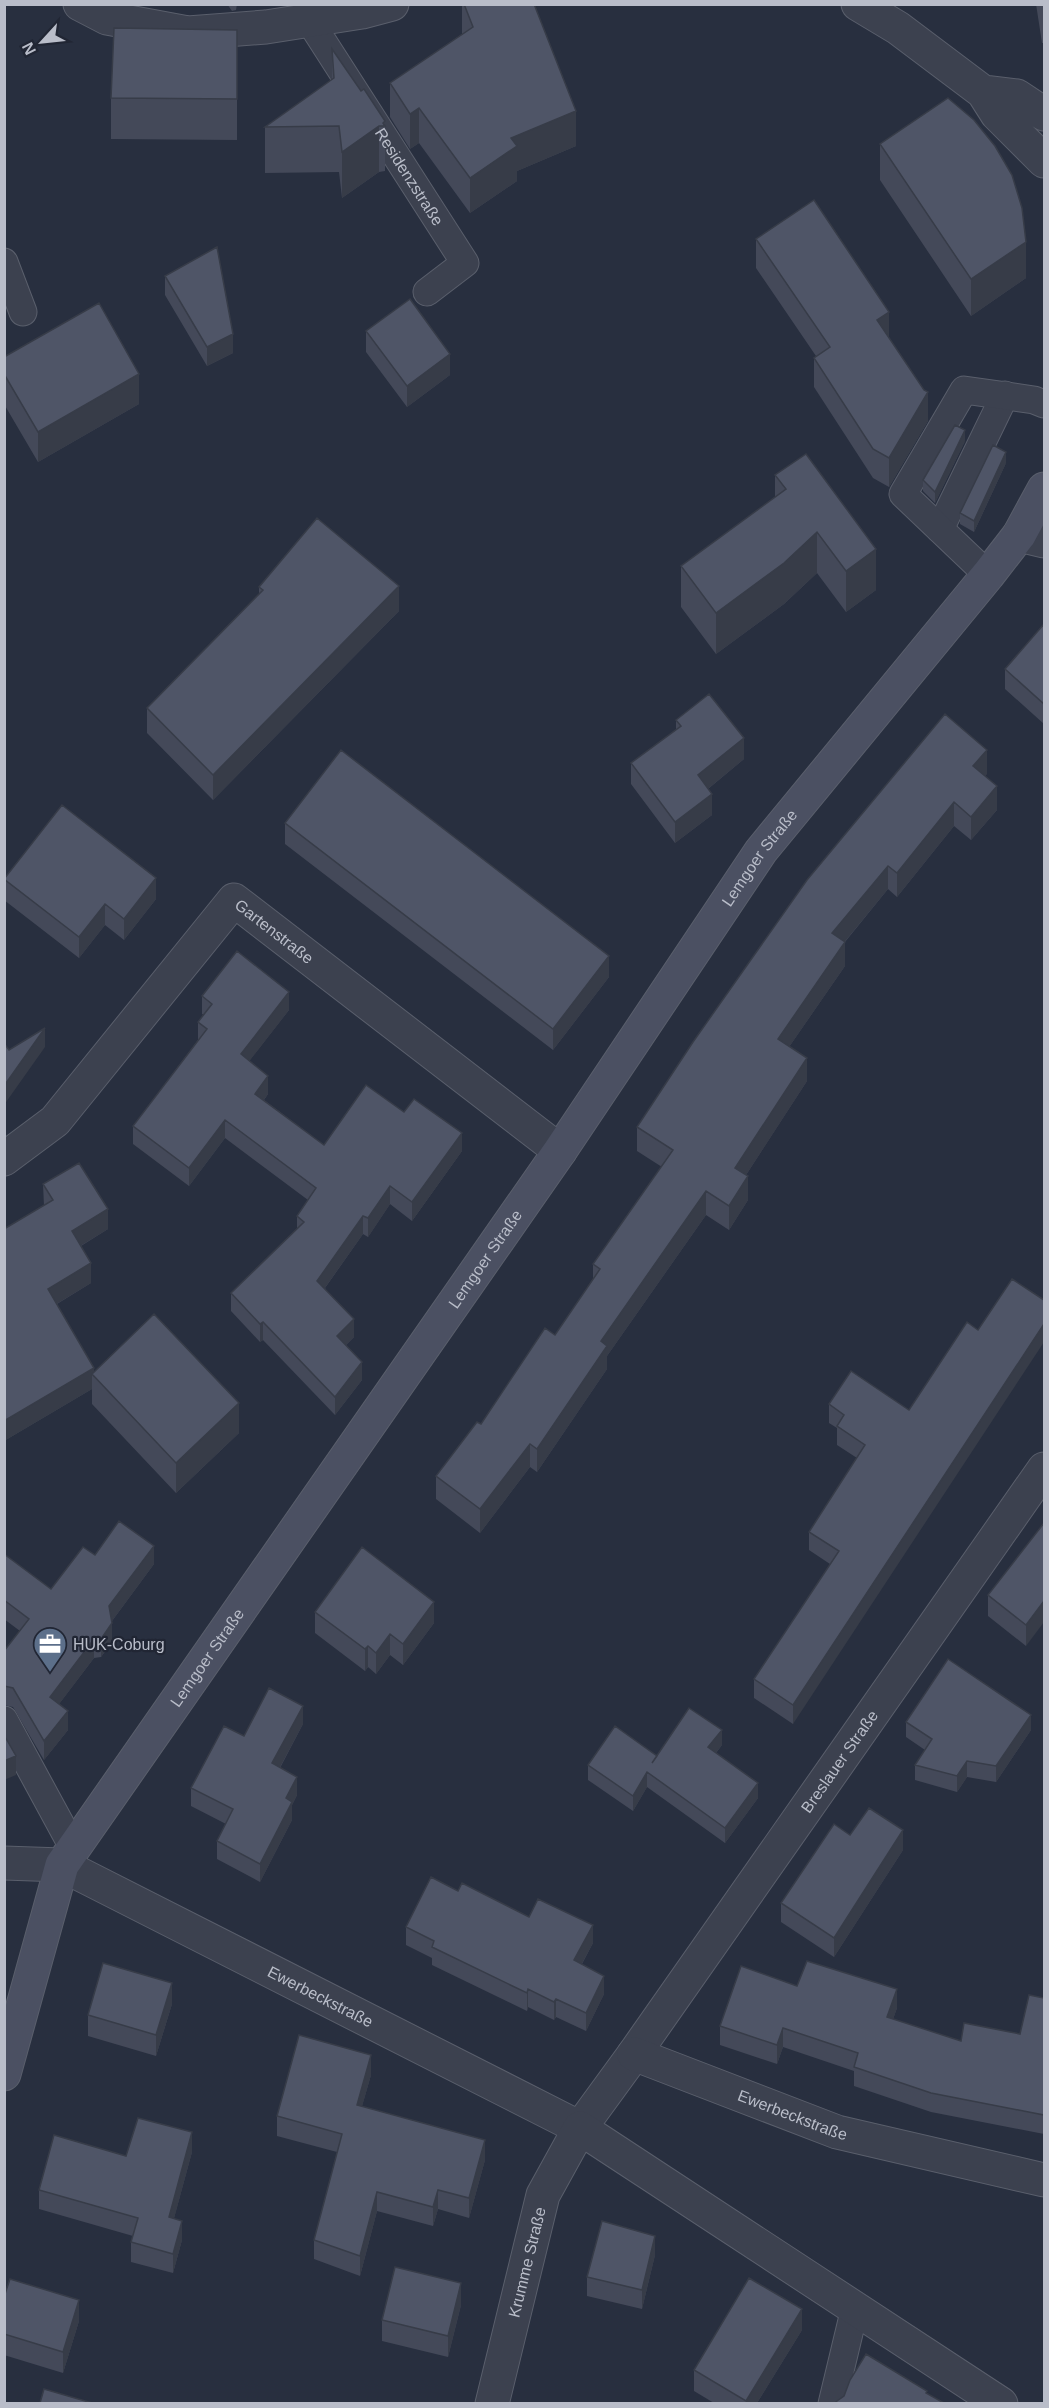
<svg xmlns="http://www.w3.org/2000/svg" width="1049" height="2408" viewBox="0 0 1049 2408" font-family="Helvetica,sans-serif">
<rect width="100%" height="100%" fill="#282f3f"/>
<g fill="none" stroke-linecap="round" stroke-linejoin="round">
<g stroke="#5a5f6c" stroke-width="29">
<g id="service">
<path id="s1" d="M309,20L465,263L427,292"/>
<path d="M4,262L23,312"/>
<path d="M940,529L1005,395"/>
<path d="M988,575L903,494L964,390L1034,400L1044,404"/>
<path d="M4,1720L74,1849"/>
<path d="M832,2404L855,2308"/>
</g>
</g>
<g stroke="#5a5f6c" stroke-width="35">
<g id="minor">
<path d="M1019,535L1044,541"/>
<path id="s2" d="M4,1159L55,1121L234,900L560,1151"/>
<path id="s3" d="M4,1863L62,1865L580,2128L634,2054L1044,1469"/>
<path id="s4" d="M634,2054L837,2132L1044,2180"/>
<path id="s5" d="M492,2404L543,2195L580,2128L1001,2404"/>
</g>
</g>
<g stroke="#5a5f6c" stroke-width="35">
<path id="tertiary" d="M80,4L107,18L188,33L266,27L362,12L392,4
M858,4L898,28L983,92L997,114L1044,161
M983,92L1017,96L1044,114"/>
</g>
<g stroke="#5a5f6c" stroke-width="35">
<g id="secondary">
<path id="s6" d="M4,2074L62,1865L560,1151L761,851L988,575L1019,535L1044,489"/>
</g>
</g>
<use href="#service" stroke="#3c414f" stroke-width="27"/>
<use href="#minor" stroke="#3c414f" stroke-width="33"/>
<use href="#tertiary" stroke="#3c414f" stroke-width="33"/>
<use href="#secondary" stroke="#4b5062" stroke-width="33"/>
</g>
<path fill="#444959" d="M227,4H237L236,10L232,11Z
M462,4H534L576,146L517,171V181L470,213L419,143L410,149L390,117V83L462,34Z
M1036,4H1044V43H1042Z
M237,30V140L111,139V98Z
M332,49L385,126V171L379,172L342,198L339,172L265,173V127L332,80Z
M880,144L1026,278L971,316L880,180Z
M756,239L889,338L928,421L889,487L873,478L814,387V358L816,356L756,268Z
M165,276L233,353L207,366L165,295Z
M366,331L450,375L407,407L366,352Z
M4,357L139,404L38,462L4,404Z
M965,441L935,503L923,491V480Z
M1006,463L974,532L960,524V513Z
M775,475L876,590L846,612L817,573L784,604L716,654L681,607V566L775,497Z
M259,587L399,611L213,800L147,733V708L259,594Z
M1044,624V724L1005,689V669Z
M676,720L744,759L708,789L712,815L675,843L631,784V763L676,730Z
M987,774L985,776L997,810L971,840L954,826L897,897L888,889L845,942V966L789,1047L807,1081L746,1175L748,1200L729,1230L706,1215L607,1356V1369L537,1472L530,1467L480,1533L436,1499V1476L481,1424L555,1335L593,1279V1264L662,1167L637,1151V1127L807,880Z
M285,823L609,977L553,1050L285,844Z
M4,878L156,899L124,940L105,925L79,958L4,900Z
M202,996L289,1010L249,1061L268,1094L264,1100L324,1145L404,1112L462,1151L412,1221L390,1204L368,1237L363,1234L325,1288L354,1337L346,1345L362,1380L335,1415L263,1340L260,1342L231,1311V1293L297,1229V1216L308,1200L225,1138L189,1186L133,1144V1126L198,1040V1022L204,1015L202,1014Z
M43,1184L108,1229L81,1246L91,1283L57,1304L94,1372L239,1433L176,1493L92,1404V1389L4,1441V1229L44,1206Z
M829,1404L909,1410L793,1724L754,1698V1679L830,1564L809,1550V1532L857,1458L837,1445V1428L829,1423Z
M1044,1523L1026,1646L988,1616V1595Z
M4,1554L51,1589L95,1555L154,1564L112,1621V1642L101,1657L94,1658L59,1704L68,1730L44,1760L13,1707L4,1705V1651L20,1631L4,1619Z
M315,1612L434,1623L403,1665L390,1655L376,1674L368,1667L365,1671L315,1633Z
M906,1722L1031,1730L996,1782L967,1777L957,1792L915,1780V1765L925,1750L906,1737Z
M303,1724L280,1768L297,1795L292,1805V1820L260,1882L217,1859V1841L226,1824L191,1806V1788L244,1736Z
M722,1745L716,1753L758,1798L725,1843L647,1787L633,1811L588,1780V1765L657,1756Z
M850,1835L903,1850L834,1957L781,1922V1903Z
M458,1891L529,1917L593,1943L582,1964L604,1994L586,2031L556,2017L554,2020L528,2007L527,2011L432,1965V1958L406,1945V1927Z
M797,1986L897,2008L893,2019L961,2041L1020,2034L1044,1998V2134L931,2112L854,2086V2071L783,2047L777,2064L720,2045V2026Z
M172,2004L156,2056L88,2036V2015Z
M371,2075L362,2106L485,2160L469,2218L438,2209L433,2226L377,2211L360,2276L314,2259V2240L337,2152L277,2136V2116Z
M192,2152L174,2218L182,2240L173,2273L131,2262V2242L133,2236L39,2209V2190L126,2156Z
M655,2255L642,2309L587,2296V2277Z
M4,2297L79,2321L63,2373L4,2355Z
M461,2305L448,2357L382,2341V2320Z
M802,2330L757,2403H714L694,2391V2370Z"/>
<path fill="#373c48" d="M419,108V143L410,149V114Z
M576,111V146L517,171V181L470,213V178L511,138Z
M379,126V172L342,198V152Z
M1026,242V278L971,316V279Z
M889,312V341L877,320Z
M233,334V353L207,366V347Z
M450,354V375L407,407V386Z
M139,374V404L38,462V432Z
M928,392V421L889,487V458Z
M965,430V441L935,503V492Z
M1006,452V463L974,532V521Z
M817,532V573L784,604L716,654V613Z
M876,549V590L846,612V571Z
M399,586V611L213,800V775Z
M744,738V759L698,797V775Z
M987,750V774L973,790V766Z
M997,786V810L971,840V817Z
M712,794V815L675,843V822Z
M954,802V826L897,897V873Z
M888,866V889L832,957V933Z
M156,878V899L124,940V919Z
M105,904V925L79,958V937Z
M845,942V966L778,1063V1039Z
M609,956V977L553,1050V1029Z
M289,992V1010L241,1072V1054Z
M45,1028V1047L4,1105V1086Z
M807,1058V1081L735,1192V1168Z
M268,1076V1094L255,1112V1094Z
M225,1120V1138L189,1186V1168Z
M462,1133V1151L412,1221V1202Z
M748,1176V1200L729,1230V1206Z
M390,1186V1204L368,1237V1218Z
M706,1191V1215L607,1356V1369L537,1472V1449L601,1341Z
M108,1209V1229L72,1251V1231Z
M363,1216V1234L317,1299V1281Z
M91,1263V1283L48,1309V1289Z
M354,1319V1337L337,1354V1336Z
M263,1322V1340L260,1342V1324Z
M1044,1324V1342L793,1724V1705Z
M362,1362V1380L335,1415V1397Z
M94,1368V1377L92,1374V1389L4,1441V1421Z
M239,1403V1433L176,1493V1463Z
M530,1444V1467L480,1533V1509Z
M154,1546V1564L109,1625V1606Z
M1044,1601V1622L1026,1646V1625Z
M434,1602V1623L403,1665V1644Z
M112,1623V1642L101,1657V1639Z
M390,1634V1655L376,1674V1653Z
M94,1639V1658L50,1716V1697Z
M368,1646V1667L365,1671V1649Z
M303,1706V1724L272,1782V1763Z
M68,1711V1730L44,1760V1741Z
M1031,1715V1730L996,1782V1766Z
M722,1730V1745L708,1763V1747Z
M16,1756V1775L4,1780V1761Z
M967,1761V1777L957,1792V1776Z
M647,1772V1787L633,1811V1796Z
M297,1777V1795L292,1805V1820L260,1882V1864L286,1798Z
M758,1783V1798L725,1843V1828Z
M903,1830V1850L834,1957V1938Z
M593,1925V1943L574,1978V1960Z
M604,1976V1994L586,2031V2013Z
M172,1983V2004L156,2056V2035Z
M528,1989V2007L527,2011V1993Z
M897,1989V2008L887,2036V2017Z
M556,1999V2017L554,2020V2002Z
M783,2028V2047L777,2064V2045Z
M371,2055V2075L357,2124V2105Z
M192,2132V2152L169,2237V2217Z
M485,2140V2160L469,2218V2198Z
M438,2190V2209L433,2226V2207Z
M377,2192V2211L360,2276V2256Z
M182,2221V2240L173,2273V2254Z
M655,2236V2255L642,2309V2290Z
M461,2283V2305L448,2357V2336Z
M79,2300V2321L63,2373V2352Z
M802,2309V2330L757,2403H746V2401Z"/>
<path fill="#4f5567" stroke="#373c48" stroke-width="1.5" d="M464,4H534L576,111L511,138L517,146L470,178L419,108L410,114L390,83L473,27Z
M114,28L237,30V99L111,98Z
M332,49L361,91L364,89L385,121L383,123L385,126H379L342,152L339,126L265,127L334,78Z
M948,98L974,120L995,146L1012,175L1022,208L1026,242L971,279L880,144Z
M814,200L889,312L877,320L924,390L928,392L889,458L873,449L814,358L830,347L756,239Z
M217,247L233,334L207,347L165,276Z
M410,299L450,354L407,386L366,331Z
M99,303L139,374L38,432L4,374V357Z
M955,425L965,430L935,492L923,480Z
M993,445L1006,452L974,521L960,513Z
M806,454L876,549L846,571L817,532L784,563L716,613L681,566L786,489L775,475Z
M317,518L399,586L213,775L147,708L263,590L259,587Z
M1044,624V704L1005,669Z
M709,694L744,738L698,775L712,794L675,822L631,763L681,726L676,720Z
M945,714L987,750L973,766L997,786L971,817L954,802L897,873L888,866L832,933L845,942L778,1039L807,1058L735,1168L748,1176L729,1206L706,1191L601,1341L607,1346L537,1449L530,1444L480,1509L436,1476L477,1422L481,1424L545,1328L555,1335L600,1269L593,1264L673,1150L637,1127L693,1042L807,880Z
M341,750L609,956L553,1029L285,823Z
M62,805L156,878L124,919L105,904L79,937L4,879Z
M237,951L289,992L241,1054L268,1076L255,1094L324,1145L366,1085L404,1112L414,1099L462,1133L412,1202L390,1186L368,1218L363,1216L317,1281L354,1319L337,1336L362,1362L335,1397L263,1322L260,1324L231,1293L304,1222L297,1216L316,1188L225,1120L189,1168L133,1126L207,1029L198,1022L212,1004L202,996Z
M45,1028L4,1086V1043L9,1050Z
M79,1163L108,1209L72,1231L91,1263L48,1289L94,1368L4,1421V1229L53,1200L43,1184Z
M1012,1279L1044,1300V1324L793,1705L754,1679L839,1551L809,1532L865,1445L837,1426L844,1415L829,1404L851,1371L909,1410L967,1322L978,1330Z
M154,1314L239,1403L176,1463L92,1374Z
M119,1521L154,1546L109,1606L112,1623L101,1639H94L50,1697L68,1711L44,1741L13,1688L4,1686V1651L29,1619L4,1600V1554L51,1589L83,1547L95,1555Z
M1044,1523V1601L1026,1625L988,1595Z
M362,1547L434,1602L403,1644L390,1634L376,1653L368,1646L365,1649L315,1612Z
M948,1659L1031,1715L996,1766L967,1761L957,1776L915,1765L932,1739L906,1722Z
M269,1688L303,1706L272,1763L297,1777L286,1798L292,1802L260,1864L217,1841L233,1809L191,1788L224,1726L244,1736Z
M689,1708L722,1730L708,1747L758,1783L725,1828L647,1772L633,1796L588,1765L615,1726L657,1756L652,1763Z
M4,1735L16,1756L4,1761Z
M869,1808L903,1830L834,1938L781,1903L834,1824L850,1835Z
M431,1877L458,1891L462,1883L529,1917L538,1899L593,1925L574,1960L604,1976L586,2013L556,1999L554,2002L528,1989L527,1993L432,1947L434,1941L406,1927Z
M807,1961L897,1989L887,2017L961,2041L964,2023L1020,2034L1029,1995L1044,1998V2115L931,2093L854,2067L858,2053L783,2028L777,2045L720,2026L741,1966L797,1986Z
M103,1963L172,1983L156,2035L88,2015Z
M299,2035L371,2055L357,2105L485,2140L469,2198L438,2190L433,2207L377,2192L360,2256L314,2240L342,2134L277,2116Z
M138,2118L192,2132L169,2217L182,2221L173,2254L131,2242L138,2218L39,2190L54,2135L126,2156Z
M602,2221L655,2236L642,2290L587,2277Z
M395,2267L461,2283L448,2336L382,2320Z
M749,2278L802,2309L746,2401L694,2370Z
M10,2279L79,2300L63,2352L4,2334V2297Z
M866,2354L927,2391L926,2393L944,2403H835L837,2401L844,2396L850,2380Z
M44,2389L92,2403H40Z"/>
<defs>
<g id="office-pin" transform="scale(1.725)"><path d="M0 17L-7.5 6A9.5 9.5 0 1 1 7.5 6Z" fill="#5c6f8a" stroke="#212634"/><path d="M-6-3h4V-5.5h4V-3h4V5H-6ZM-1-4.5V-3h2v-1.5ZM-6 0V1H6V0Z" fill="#fff"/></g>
</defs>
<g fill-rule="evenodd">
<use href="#office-pin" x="50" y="1644"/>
</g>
<g text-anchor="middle" stroke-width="4.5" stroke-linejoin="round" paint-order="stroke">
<g font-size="16" fill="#b9bdc9" stroke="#212634">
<text dy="6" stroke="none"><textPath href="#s1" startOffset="186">Residenzstraße</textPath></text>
<text dy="6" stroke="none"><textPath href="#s6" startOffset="1442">Lemgoer Straße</textPath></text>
<text dy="6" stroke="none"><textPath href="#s2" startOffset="399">Gartenstraße</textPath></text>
<text dy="6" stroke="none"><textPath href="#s6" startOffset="956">Lemgoer Straße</textPath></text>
<text dy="6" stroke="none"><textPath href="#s6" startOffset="470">Lemgoer Straße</textPath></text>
<text dy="6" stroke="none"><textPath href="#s3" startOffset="1088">Breslauer Straße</textPath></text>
<text dy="6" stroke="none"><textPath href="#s3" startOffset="348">Ewerbeckstraße</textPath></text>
<text dy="6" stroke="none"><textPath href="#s4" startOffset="170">Ewerbeckstraße</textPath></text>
<text dy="6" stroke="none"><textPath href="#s5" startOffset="146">Krumme Straße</textPath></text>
</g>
<g font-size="16" fill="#b9bdc9" stroke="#212634" text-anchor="start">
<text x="73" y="1650">HUK-Coburg</text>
</g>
</g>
<rect width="1049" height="2408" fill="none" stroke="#b9bdc9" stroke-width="12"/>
<g transform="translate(42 42) rotate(243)" stroke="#212634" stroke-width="4.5" paint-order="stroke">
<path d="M0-4.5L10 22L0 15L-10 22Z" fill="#b9bdc9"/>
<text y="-9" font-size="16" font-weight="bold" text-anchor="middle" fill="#b9bdc9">N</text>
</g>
</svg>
